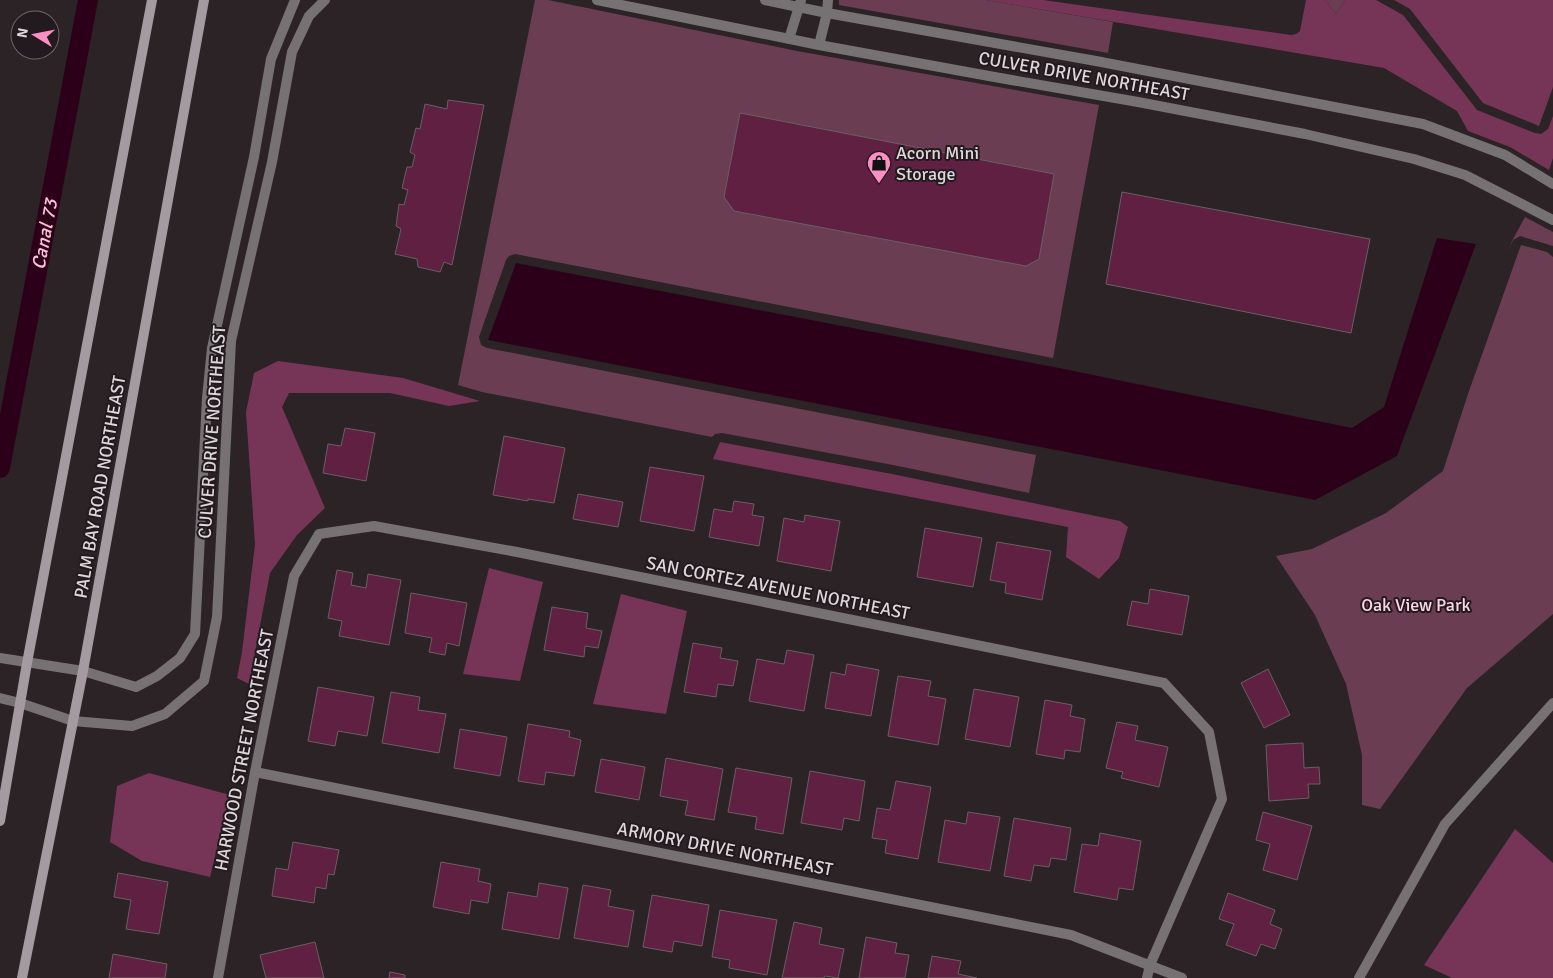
<svg xmlns="http://www.w3.org/2000/svg" width="1553" height="978" viewBox="0 0 1553 978" font-family="Signika,sans-serif">
<rect width="100%" height="100%" fill="#2c2327"/>
<path fill="#6b3d53" d="M535,0H548L797,51L1099,105L1053,358L515,254L509,256L506,260L479,337L481,345L487,348L1036,455L1029,493L893,465L722,433L715,434L712,437L482,392L458,385Z
M839,0H986L1113,22L1108,53L839,5Z
M1325,0H1345L1336,14Z
M1525,217L1553,232V246L1520,236L1513,240L1508,252L1512,241Z
M1521,245L1547,252L1553,257V614L1467,688L1380,809L1362,805V755L1346,684L1315,615L1276,556L1312,549L1386,513L1443,471L1468,394Z"/>
<path fill="#763556" d="M986,0H1043L1291,35L1296,34L1300,31L1306,0H1325L1336,14L1345,0H1376L1403,15L1477,110L1535,133L1541,134L1548,129L1553,116V158L1549,170L1510,147L1468,131L1457,111L1384,68Z
M1394,0H1553V87L1539,126L1483,103L1410,9Z
M278,361L403,378L480,401L449,406L390,393H289L282,407L325,508L297,535L270,573L249,684L237,678L242,652L255,544L246,412L254,373Z
M720,442L892,474L1120,521L1128,527L1119,558L1099,579L1066,557L1068,527L713,459Z
M489,568L543,582L520,681L463,674Z
M621,594L687,611L666,714L593,704Z
M149,773L230,795L210,877L142,861L110,842L117,786Z
M1515,829L1553,863V978H1452L1424,965Z"/>
<path fill="#2d001a" d="M1437,238L1476,244L1397,456L1315,500L488,340L516,263L1059,368L1352,428L1384,407Z"/>
<g fill="none" stroke-linecap="round" stroke-linejoin="round">
<path stroke="#2d001a" stroke-width="20" id="s1" d="M0,468L88,0"/>
</g>
<path fill="#5f2041" stroke="#695f63" d="M448,100L484,105L452,265L444,262L440,272L418,267L417,259L395,254L401,229L396,226L399,204L404,205L408,190L402,188L407,167H412L415,155L410,152L416,128L420,129L425,104L447,109Z
M740,113L1054,174L1039,259L1026,266L734,211L724,197Z
M1122,192L1370,239L1351,333L1106,284Z
M345,428L375,433L366,481L323,473L328,444L341,446Z
M504,436L565,448L554,503L528,499V501L493,495Z
M650,467L704,476L694,531L640,521Z
M578,494L623,502L618,527L573,519Z
M734,501L754,504L752,515L764,517L759,546L709,537L714,509L732,512Z
M805,515L840,521L831,571L777,561L784,518L804,522Z
M925,528L982,538L973,587L917,577Z
M997,542L1051,551L1042,600L1005,593L1006,583L990,580Z
M337,570L353,573L351,585L366,588L368,574L401,580L389,645L339,636L342,621L328,618Z
M1150,589L1189,596L1182,635L1127,625L1132,601L1148,604Z
M411,593L467,603L459,646L447,643L445,655L429,652L432,638L405,633Z
M552,607L588,613L586,628L602,631L598,648L585,646L584,657L544,650Z
M693,643L722,648L720,658L738,661L733,686L718,684L716,697L684,692Z
M787,650L814,655L804,711L749,701L757,659L784,664Z
M847,664L879,670L871,716L825,708L831,672L845,675Z
M1268,669L1290,715L1264,728L1241,683Z
M898,676L931,681L928,696L946,699L938,745L888,736Z
M318,687L374,697L367,736L338,731L335,746L308,741Z
M974,689L1019,697L1010,747L965,739Z
M391,692L420,697L418,710L446,714L439,753L382,743Z
M1045,700L1072,705L1070,716L1085,719L1080,752L1065,750L1064,759L1036,754Z
M1117,722L1138,726L1135,740L1168,747L1159,787L1121,778L1123,772L1106,768Z
M528,724L570,731L569,737L581,740L574,776L546,772L544,785L518,781Z
M460,729L507,737L500,776L454,768Z
M1303,743L1304,768L1319,767L1320,784H1308L1309,798L1269,801L1266,745Z
M666,758L723,769L714,820L685,815L688,801L660,796Z
M601,759L645,767L639,800L595,792Z
M736,768L792,778L783,834L755,829L757,817L728,812Z
M810,771L865,781L859,821L844,818L842,830L801,823Z
M896,781L931,787L918,859L885,853L887,840L872,838L877,808L890,810Z
M968,812L1000,817L990,871L938,862L945,820L966,824Z
M1263,812L1312,826L1297,880L1263,870L1270,844L1256,840Z
M1014,818L1071,828L1066,860L1051,858L1049,867L1034,865L1031,881L1004,876Z
M1100,833L1141,841L1133,890L1119,888L1117,900L1074,892L1082,844L1098,846Z
M293,842L339,850L334,875L328,874L326,889L316,887L314,903L272,896L276,868L288,870Z
M441,862L480,869L478,881L491,884L488,903L471,900L469,914L433,907Z
M118,873L168,882L159,934L126,929L131,900L114,897Z
M539,883L568,888L559,939L502,929L508,892L537,897Z
M583,885L611,890L608,906L634,911L628,947L574,938Z
M1228,893L1275,910L1270,924L1282,929L1275,949L1261,944L1256,956L1226,945L1234,924L1219,919Z
M652,895L709,905L702,946L674,941L672,952L643,947Z
M720,910L777,920L767,975L729,968L730,960L712,957Z
M794,922L822,928L819,944L844,949L838,978L825,976L824,978H782Z
M866,937L897,943L895,953L909,955L905,978H859Z
M315,942L324,978H266L260,955Z
M113,954L167,964L165,978H109Z
M932,956L961,961L958,974L977,978H928Z
M390,972L405,975V978H389Z"/>
<g fill="none" stroke-linecap="round" stroke-linejoin="round">
<path stroke="#767173" stroke-width="10" d="M789,39L801,0
M819,45L827,13L828,0
M255,772L1071,935L1182,978
M218,978L255,772L294,576L319,534L374,526L517,552L1164,683L1209,732L1222,799L1150,965L1147,978"/>
<path stroke="#767173" stroke-width="10" d="M597,0L819,45L989,76L1138,102L1305,134L1414,159L1465,175L1553,220
M765,0L827,13L1096,61L1423,124L1505,155L1553,184
M0,658L83,671L136,687L157,676L180,658L195,634L207,398L212,348L254,157L271,59L295,0
M0,698L20,703L73,721L132,726L165,714L204,681L217,617L231,341L272,162L292,52L309,16L325,0
M1359,978L1445,824L1553,703"/>
<path stroke="#a39b9f" stroke-width="10" d="M0,821L27,663L152,0
M22,978L83,671L204,0"/>
</g>
<defs>
<g id="shop-pin" transform="scale(1.25)"><path d="M0 17L-7.5 6A9.5 9.5 0 1 1 7.5 6Z" fill="#fb8fc3" stroke="#221a1e"/><path d="M-5-2.5h2.3a2.7 3.5 0 0 1 5.4 0H5L5.5 6h-11ZM-1.5-2.5h3a1.5 2.3 0 0 0-3 0Z" fill="#111"/></g>
</defs>
<g fill-rule="evenodd">
<use href="#shop-pin" x="879" y="163"/>
</g>
<g text-anchor="middle" stroke-width="4" stroke-linejoin="round" paint-order="stroke">
<g font-size="18" fill="#ddd7d9" stroke="#221a1e">
<text transform="translate(1084 76) rotate(10)" y="6">CULVER DRIVE NORTHEAST</text>
<text transform="translate(212 432) rotate(-86)" y="6">CULVER DRIVE NORTHEAST</text>
<text transform="translate(100 487) rotate(-80)" y="6">PALM BAY ROAD NORTHEAST</text>
<text transform="translate(778 588) rotate(11)" y="6">SAN CORTEZ AVENUE NORTHEAST</text>
<text transform="translate(244 750) rotate(-79)" y="6">HARWOOD STREET NORTHEAST</text>
<text transform="translate(725 849) rotate(11)" y="6">ARMORY DRIVE NORTHEAST</text>
</g>
<g font-size="18" fill="#ddd7d9" stroke="#221a1e" text-anchor="start">
<text x="896" y="159">Acorn Mini<tspan x="896" dy="21">Storage</tspan></text>
</g>
<g font-size="18" fill="#fed4e6" stroke="#221a1e">
<text x="1416" y="611">Oak View Park</text>
</g>
<g font-size="19" font-style="italic" fill="#fec0db" stroke="#221a1e">
<text dy="7" stroke="none"><textPath href="#s1" startOffset="238">Canal 73</textPath></text>
</g>
</g>
<g transform="translate(35 35) rotate(280)"><circle r="24" fill="#221a1e" stroke="#6d6669"/>
<path d="M0-4L9 19L0 12L-9 19Z" fill="#fb8fc3"/>
<text y="-8" font-size="14" font-weight="bold" text-anchor="middle" fill="#ddd7d9">N</text>
</g>
</svg>
